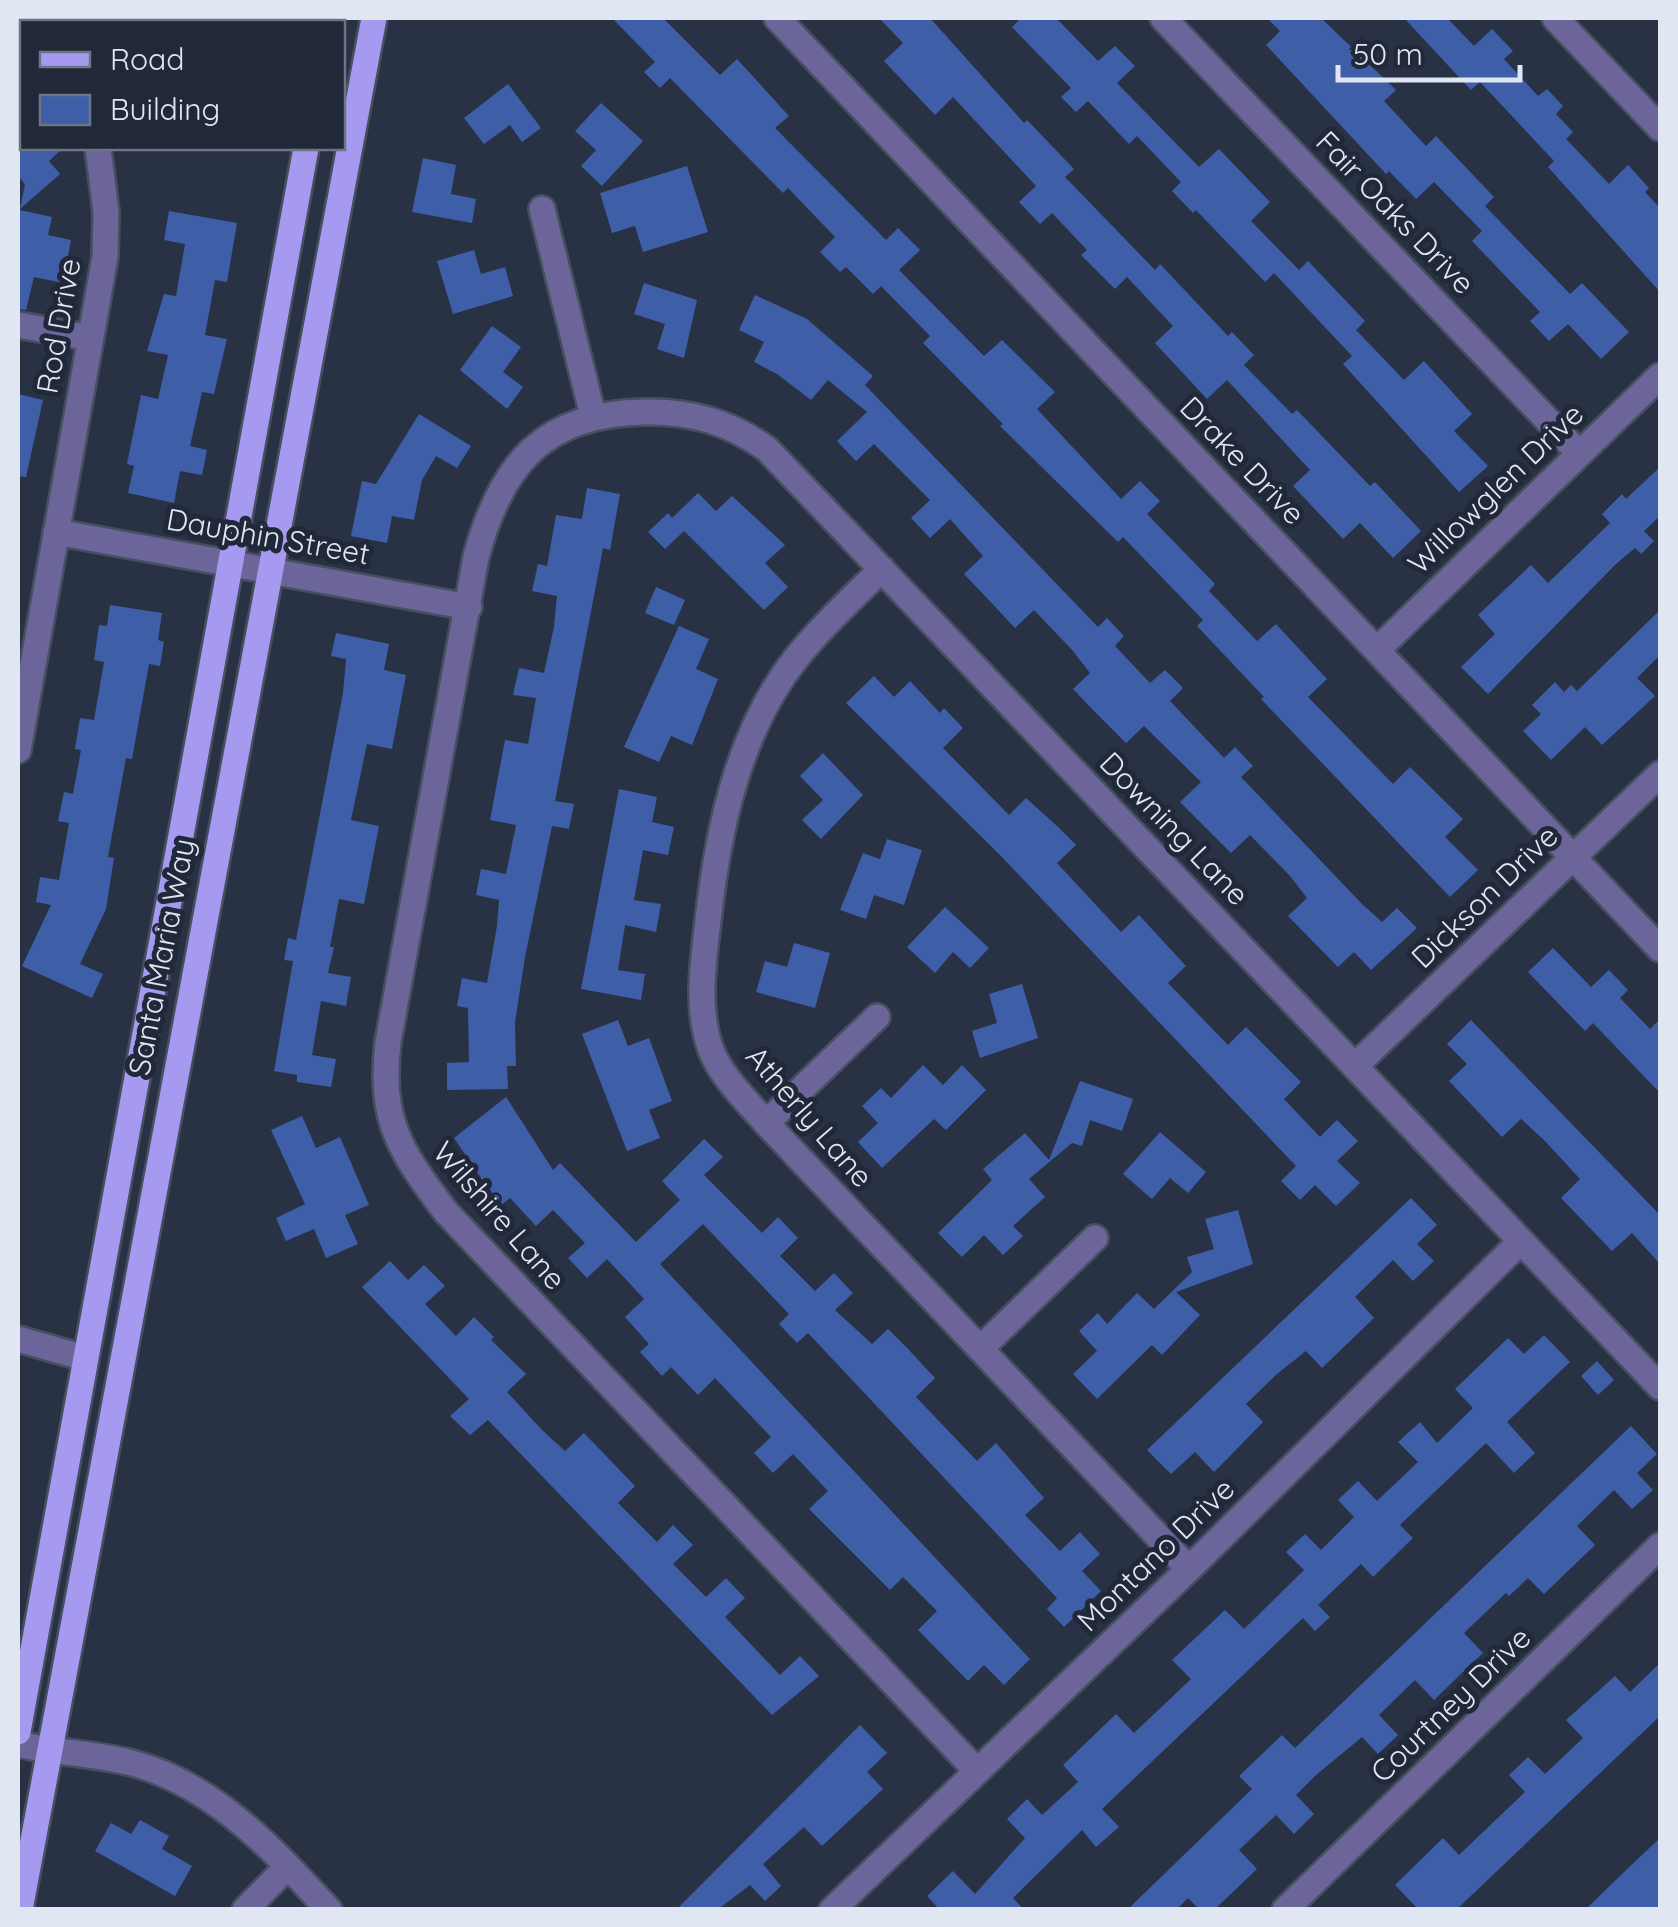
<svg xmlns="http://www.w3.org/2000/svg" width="1678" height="1927" viewBox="0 0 1678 1927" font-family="Quicksand,sans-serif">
<rect width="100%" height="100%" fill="#293244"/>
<path fill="#3f5ea8" d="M612,18H663L720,75L737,59L789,116L775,128L886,240L898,228L920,250L899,270L984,356L1002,340L1055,392L1037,409L1121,499L1140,481L1160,501L1147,514L1215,584L1209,591L1257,641L1276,624L1327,679L1308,697L1393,784L1410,767L1463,819L1445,837L1478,870L1450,897L1261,699L1264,697L1197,626L1203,620L1123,537L1118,542L1000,426L1003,424L923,343L930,336L881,286L873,294L846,267L840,272L820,252L835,237L788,188L783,193L670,78L660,88L644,72L655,62Z
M879,18H930L1024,123L1027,120L1074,169L1065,177L1155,270L1160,264L1228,336L1232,332L1254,355L1244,365L1292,414L1297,410L1370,486L1375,482L1421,531L1393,558L1360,523L1343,539L1293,486L1310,470L1227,380L1207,399L1155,343L1173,326L1127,277L1115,289L1081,255L1087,250L1052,213L1040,224L1019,202L1036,186L953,97L935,115L884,61L903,43Z
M1021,18H1056L1098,61L1115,46L1135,66L1117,83L1199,167L1219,149L1270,202L1251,221L1299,270L1308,261L1365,321L1356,330L1404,380L1424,361L1472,414L1454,431L1488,466L1459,492L1343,364L1352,356L1274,273L1265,282L1196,210L1193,213L1172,191L1181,182L1137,136L1129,144L1088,101L1076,112L1061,97L1071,88L1012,27Z
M1267,18H1321L1396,90L1384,101L1426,146L1436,136L1494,197L1485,206L1570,294L1582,283L1629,332L1601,359L1568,324L1549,341L1530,321L1540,312L1472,241L1482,231L1434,182L1416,199L1389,171L1386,174L1266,45L1280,31Z
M1404,18H1447L1474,46L1492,29L1513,51L1504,59L1538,96L1547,89L1563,106L1556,114L1573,132L1566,139L1609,184L1628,165L1649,188L1645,192L1660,208V292L1548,167L1554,161L1480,82L1471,90Z
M508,84L541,128L522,142L510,125L484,144L464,118Z
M601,103L643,141L602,186L581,166L596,150L575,131Z
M18,148H63L49,161L60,174L20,209L25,184L18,176Z
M423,158L456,165L451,194L476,199L472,223L412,212Z
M687,166L708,232L643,252L635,226L612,233L600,193Z
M20,210L52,217L48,235L71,240L63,283L34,277L26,310L18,309Z
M169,211L237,223L227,282L215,280L205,335L227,339L214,394L202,392L190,446L207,450L202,475L180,471L174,503L128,493L134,466L127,464L141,395L158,399L168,355L147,351L164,294L176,296L185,244L164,240Z
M474,250L481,274L505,267L513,296L453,314L437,261Z
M644,283L697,300L684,358L657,349L665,324L634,314Z
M755,295L807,319L873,376L865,385L1098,627L1107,618L1124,636L1115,646L1150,683L1165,670L1183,688L1170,701L1224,758L1235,747L1253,766L1241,777L1362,904L1382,922L1397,908L1417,928L1371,970L1354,952L1338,967L1288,916L1307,898L1290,876L1250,835L1231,853L1180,802L1201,782L1144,726L1126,743L1093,710L1073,689L1090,673L1073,651L1034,610L1015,628L984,595L964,574L983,556L950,519L930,538L911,518L930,500L874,444L856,461L837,441L867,412L828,380L811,400L777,374L754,362L764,342L739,330Z
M492,326L521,347L503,372L523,387L507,409L460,370Z
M18,394L43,400L26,477L18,476Z
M419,414L471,446L457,468L436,456L422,480L414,520L392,516L387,543L351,536L362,481L376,484Z
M1660,467V516L1644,531L1654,541L1641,554L1635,548L1616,564L1488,694L1461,667L1495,634L1478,615L1531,565L1548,583L1610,523L1602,514L1622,494L1626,499Z
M587,488L620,494L610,550L603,548L555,801L574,804L569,829L552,826L525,957L515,1022L516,1066H507L508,1089L447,1090V1063L469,1062L468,1008L457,1006L462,978L487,983L497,926L499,900L476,895L481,869L506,874L516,825L490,820L505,740L528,744L536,698L513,695L519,668L544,673L554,627L557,596L532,591L538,564L547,566L556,515L582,519Z
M698,493L716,511L732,496L785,545L765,563L788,587L764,610L684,531L665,549L648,532L668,513L672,518Z
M656,587L685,600L674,625L645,613Z
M110,605L162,613L158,640L164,642L160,666L149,664L132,759L126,758L108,857L114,858L106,909L80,964L103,974L92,998L22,966L51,905L36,902L40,877L59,880L69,823L58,821L64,792L73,794L81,750L75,749L80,718L94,720L104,662L94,660L99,625L107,626Z
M1660,610V655L1637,678L1655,696L1602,745L1585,727L1551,760L1523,731L1541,714L1532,705L1555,682L1564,692L1571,685L1577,691Z
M679,626L709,639L696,669L718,679L692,745L671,736L659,762L624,747Z
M336,633L389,644L384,670L406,675L392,749L367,744L351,820L379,826L364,904L339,899L330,947H334L328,973L351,977L346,1006L321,1001L312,1055L336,1059L331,1087L297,1082V1075L274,1071L293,961L284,960L288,938L296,940L343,693L346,659L331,656Z
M874,676L894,697L910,681L940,713L944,708L963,728L943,748L1009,815L1026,798L1057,826L1076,845L1057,863L1121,932L1139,915L1186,966L1168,983L1228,1045L1246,1027L1301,1082L1284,1099L1320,1137L1337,1120L1358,1141L1337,1161L1360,1183L1336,1206L1315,1185L1300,1200L1281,1181L1296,1166L1000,855L846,703Z
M823,753L863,795L821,839L802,820L823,800L800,776Z
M619,789L657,797L652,822L674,827L668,855L643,850L634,900L661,904L656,932L625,925L618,970L645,974L641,1000L581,989Z
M887,839L922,850L904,905L874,895L866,919L840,910L863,853L880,859Z
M945,907L989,948L970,968L953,952L935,973L907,947Z
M794,943L830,953L815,1008L756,992L765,961L787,967Z
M1553,948L1591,987L1609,970L1628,990L1620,998L1650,1029L1660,1019V1093L1593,1023L1585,1031L1528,972Z
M1022,984L1038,1038L980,1058L972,1031L997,1023L989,994Z
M618,1020L628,1046L649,1038L672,1101L649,1110L660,1138L627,1151L582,1034Z
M1471,1020L1660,1215V1264L1632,1233L1612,1251L1561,1198L1580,1179L1545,1141L1521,1119L1502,1137L1449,1081L1467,1064L1447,1044Z
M923,1065L943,1085L962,1065L986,1090L946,1130L934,1119L882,1168L858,1142L878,1123L862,1106L881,1088L891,1098Z
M1080,1081L1133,1099L1122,1131L1090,1120L1082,1146L1072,1143L1029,1179L1045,1197L1013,1226L1023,1236L1003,1255L984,1235L962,1257L938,1233L992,1180L983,1169L1025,1133L1049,1160Z
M506,1097L553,1170L560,1163L636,1242L680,1200L662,1181L704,1139L723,1157L704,1175L762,1233L778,1217L798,1238L780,1256L815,1291L834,1273L853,1293L835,1310L872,1344L888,1329L908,1349L935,1378L916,1397L977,1461L996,1443L1044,1498L1025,1515L1060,1551L1080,1532L1100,1554L1082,1571L1101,1591L1064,1627L1047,1609L1057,1598L808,1333L797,1343L779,1324L789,1314L703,1224L660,1264L1030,1659L1004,1685L984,1665L968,1681L918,1630L937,1611L903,1577L890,1590L809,1509L828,1491L793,1454L773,1473L754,1453L771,1437L715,1378L698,1395L671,1367L662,1376L640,1352L649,1344L625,1317L644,1299L607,1259L587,1278L568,1258L585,1243L553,1210L536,1226L510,1198L500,1206L454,1138Z
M302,1116L316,1148L340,1137L369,1205L345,1215L358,1244L326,1258L314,1229L286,1241L276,1218L305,1204L271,1130Z
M1160,1132L1206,1172L1188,1193L1170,1178L1152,1199L1123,1174Z
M1411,1198L1437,1225L1417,1244L1434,1261L1413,1281L1393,1260L1355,1297L1374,1318L1322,1368L1306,1351L1277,1374L1246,1404L1263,1422L1233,1453L1214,1472L1195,1452L1171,1474L1147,1450Z
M1238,1210L1253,1264L1176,1292L1200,1315L1162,1355L1152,1345L1097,1399L1073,1374L1097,1351L1079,1331L1098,1313L1107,1324L1137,1293L1154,1309L1192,1272L1187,1257L1214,1249L1205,1219Z
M390,1261L408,1280L424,1265L445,1286L425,1304L456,1336L474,1317L494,1337L491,1340L526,1374L507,1392L542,1430L565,1451L584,1433L635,1486L618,1503L657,1542L673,1525L693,1545L673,1564L706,1597L726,1578L745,1598L725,1617L780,1675L800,1656L819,1676L772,1715L488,1420L470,1435L450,1416L469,1399L362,1287Z
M1544,1335L1570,1362L1507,1422L1535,1453L1514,1473L1486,1443L1400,1525L1413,1538L1373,1577L1361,1564L1318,1605L1330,1617L1315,1631L1303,1618L1102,1809L1119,1827L1096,1847L1082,1830L1013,1898L1024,1910H940L927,1896L953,1871L975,1894L1025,1838L1007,1819L1027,1799L1042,1815L1078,1782L1063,1765L1116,1714L1134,1733L1170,1699L1191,1679L1172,1660L1225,1610L1244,1629L1304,1570L1286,1552L1305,1534L1321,1550L1354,1517L1338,1500L1358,1481L1377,1501L1418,1462L1398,1442L1420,1422L1437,1443L1473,1408L1455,1389L1508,1338L1524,1354Z
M1597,1361L1614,1380L1598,1395L1581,1376Z
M1631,1426L1657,1454L1637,1473L1653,1490L1632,1509L1614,1490L1577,1526L1595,1545L1544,1594L1528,1578L1509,1596L1506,1593L1464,1633L1483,1653L1463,1672L1434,1700L1415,1680L1379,1715L1398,1735L1378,1754L1362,1737L1315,1776L1296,1795L1314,1814L1294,1834L1276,1815L1239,1850L1257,1869L1214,1910H1200L1188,1898L1176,1910H1127L1252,1789L1239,1776L1282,1735L1295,1748Z
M1660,1663V1716L1456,1910H1419L1395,1885L1443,1838L1459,1855L1525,1792L1509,1775L1528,1757L1545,1774L1583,1738L1566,1720L1615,1676L1630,1692Z
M860,1725L887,1753L867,1772L883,1789L822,1846L804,1827L763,1864L781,1886L765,1901L750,1885L717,1910H676Z
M140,1820L169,1836L162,1849L192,1866L175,1896L95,1851L111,1823L131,1834Z
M1660,1838V1910H1585L1624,1872Z"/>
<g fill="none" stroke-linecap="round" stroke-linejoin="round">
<g stroke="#464f60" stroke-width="30">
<path id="minor" d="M34,18L37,22
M777,18L1660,949
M1163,18L1579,453
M1555,18L1660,128
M542,209L593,416
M18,325L91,338
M56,532L469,607
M882,569C853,597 823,625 797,657C738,731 718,830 708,921C703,964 696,1009 711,1050C722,1078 747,1101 766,1123L1189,1569
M1377,650L1660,376
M18,750L105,257L106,212L98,148
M1355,1066L1660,774
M766,1123L877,1017
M18,1339L85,1358
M980,1349L1095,1238
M18,1744C55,1753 95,1753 132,1763C213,1784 274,1850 329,1910
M977,1771L446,1212C400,1151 379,1121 388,1042L476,557C501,464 544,413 645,412C691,411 729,422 767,449L1660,1387
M245,1910L287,1867
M832,1910L1189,1569L1520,1242
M1285,1910L1660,1546"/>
</g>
<g stroke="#464f60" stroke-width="30">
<path id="major" d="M329,22L330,18
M18,1732L306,148
M20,1910L374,18"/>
</g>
<use href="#minor" stroke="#6c659a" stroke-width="25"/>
<use href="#major" stroke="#a69af0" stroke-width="25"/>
</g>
<g text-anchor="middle" stroke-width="10" stroke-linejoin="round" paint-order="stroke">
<g font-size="30" fill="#e0e6f2" stroke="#202839">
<text transform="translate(1395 213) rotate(46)" y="10">Fair Oaks Drive</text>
<text transform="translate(59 326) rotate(-80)" y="10">Rod Drive</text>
<text transform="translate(1242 461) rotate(46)" y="10">Drake Drive</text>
<text transform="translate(1496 489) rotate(-44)" y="10">Willowglen Drive</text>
<text transform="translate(268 537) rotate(10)" y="10">Dauphin Street</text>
<text transform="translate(1174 829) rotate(46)" y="10">Downing Lane</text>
<text transform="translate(1485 897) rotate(-44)" y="10">Dickson Drive</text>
<text transform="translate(162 957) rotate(-79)" y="10">Santa Maria Way</text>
<text transform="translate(809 1117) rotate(49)" y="10">Atherly Lane</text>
<text transform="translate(499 1216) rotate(49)" y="10">Wilshire Lane</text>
<text transform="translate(1156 1555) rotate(-44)" y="10">Montano Drive</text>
<text transform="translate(1451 1705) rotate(-44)" y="10">Courtney Drive</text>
</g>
</g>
<rect width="1678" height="1927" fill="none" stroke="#e0e6f2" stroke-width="40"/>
<rect x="20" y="20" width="325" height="130" fill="#202839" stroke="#6d7483" stroke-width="2.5"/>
<rect x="40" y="52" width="50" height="15" fill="#a69af0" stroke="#6d7483" stroke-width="2.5"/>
<text x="110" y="70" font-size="30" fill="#e0e6f2">Road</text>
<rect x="40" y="95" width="50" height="30" fill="#3f5ea8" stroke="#6d7483" stroke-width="2.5"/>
<text x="110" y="120" font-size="30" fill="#e0e6f2">Building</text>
<path d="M1338 65v15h182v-15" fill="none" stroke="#e0e6f2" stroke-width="5"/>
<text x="1353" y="65" font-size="30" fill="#e0e6f2" stroke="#202839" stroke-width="8" paint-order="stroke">50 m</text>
</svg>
